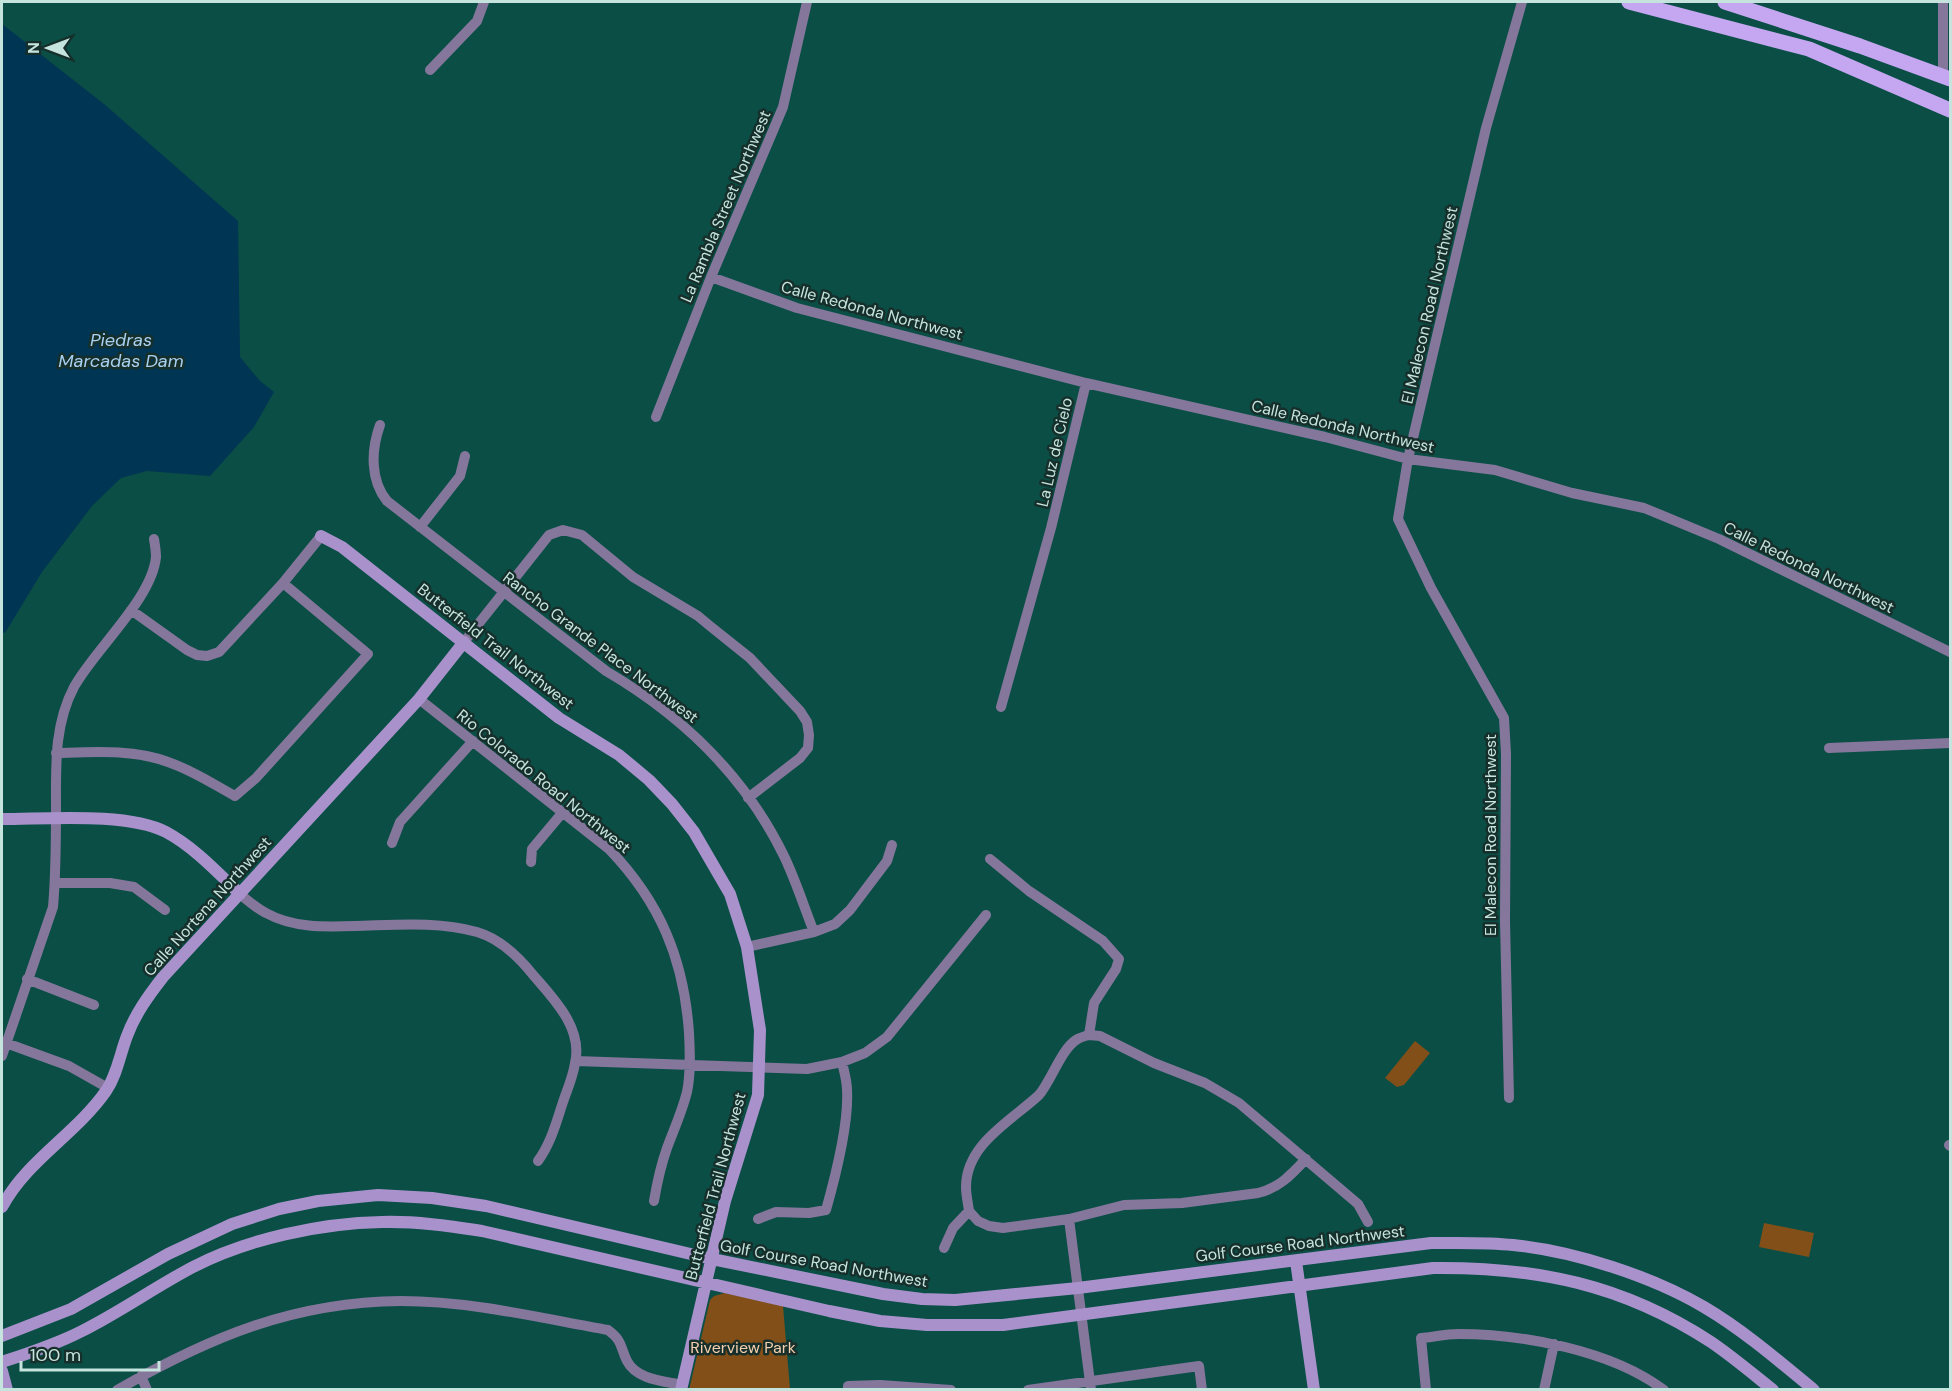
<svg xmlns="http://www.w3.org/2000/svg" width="1952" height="1391" viewBox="0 0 1952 1391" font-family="'DM Sans',sans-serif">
<rect width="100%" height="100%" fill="#0b4e46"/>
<path fill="#824f19" d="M1415,1041L1430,1053L1404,1085L1397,1087L1385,1078Z
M1764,1223L1814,1233L1809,1257L1759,1247Z
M725,1293L783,1306L790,1389L689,1390L710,1300L714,1296Z"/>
<path fill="#003554" d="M2,24L104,104L238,221L240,357L260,381L274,392L254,427L210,476L147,471L121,478L92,506L42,572L5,633L2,632Z"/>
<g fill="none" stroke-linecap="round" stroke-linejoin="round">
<path stroke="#85779b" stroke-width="10" d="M430,70L477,21L484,2
M1943,75V2
M711,277L797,308L1086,383L1325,437L1408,459L1495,470L1572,493L1644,508L1719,539L1950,652
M656,417L711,277L783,107L807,2
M380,425C371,450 370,480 387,501L606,671C681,715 745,776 784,856C796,881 804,907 814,932
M420,527L460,476L465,456
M131,610L187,650L197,655L207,656L219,652L283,583L321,536
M464,642L549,535L563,530L582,535L633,577L698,616L710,626L750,658L800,711L807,722L809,735L808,748L800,758L748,798
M419,699L609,849C660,902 684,959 689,1033C690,1052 691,1073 687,1092C682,1112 674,1129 667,1148C661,1165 657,1183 654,1201
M1001,707L1051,528L1086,383
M1829,748L1950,743
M56,753C93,752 133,749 168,762C192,770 213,784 235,796L256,778L368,654L283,583
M392,843L400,822L473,741
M531,862L532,849L563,812
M55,883H110L134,887L165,910
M240,894C248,901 256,908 266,913C293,928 324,927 355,926C396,925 437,921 477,932C501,939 519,957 534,976C555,1000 583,1029 575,1063C573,1077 567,1090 563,1102C556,1123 551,1143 538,1161
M747,947L814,932L835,924L850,910L887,861L892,845
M27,979L94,1005
M1089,1035L1100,1036L1154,1063L1205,1083L1239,1103L1358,1204L1368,1222
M6,1043L69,1066L108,1088
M2,1056L53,907C56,874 56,840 56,807C56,766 54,725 74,687C95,649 152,599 156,557C156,551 155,545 154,539
M576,1061L807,1069L842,1062L865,1053L887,1037L986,915
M1509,1098L1505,921L1506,754L1504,718L1431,588L1398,519L1408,459L1486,128L1522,2
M1949,1145L1950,1146
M969,1211L978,1221L989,1226L1003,1228L1069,1219L1124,1205L1182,1203L1258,1193C1279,1188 1291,1175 1306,1159
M758,1219L776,1212L809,1213L826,1210C835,1178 849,1123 847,1090C847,1081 844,1071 842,1062
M1069,1219L1091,1390
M944,1248L953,1228L969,1211C968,1203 966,1195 966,1187C966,1144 1011,1121 1039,1095C1051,1081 1061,1050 1076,1040C1079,1038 1085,1036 1089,1035L1094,1003L1116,969L1119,959L1103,941L1029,891L990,859
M141,1376L147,1390
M117,1390C210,1337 293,1302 401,1301C471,1301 540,1318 608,1330C623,1341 620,1347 627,1361C637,1380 664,1381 682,1385
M848,1390V1386L880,1385L951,1390
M1028,1390L1199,1366L1202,1390
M1426,1390L1421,1338C1433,1337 1446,1334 1458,1334C1522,1334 1611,1350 1664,1390
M1544,1390L1554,1344"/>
<path stroke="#a992cc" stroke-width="12" d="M321,536L342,547L559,718L619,755L649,780L672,804L694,832L730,894L747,947L760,1030L758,1095L725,1201L681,1390
M2,819C47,819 127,812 166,832C194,847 217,872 240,894
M2,1207C26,1161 76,1134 106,1091C117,1075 120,1054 127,1036C135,1014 149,995 163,977L419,699L464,642
M1296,1261L1314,1390
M2,1336L71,1309L168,1254L232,1224L279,1209L318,1201L378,1195L432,1198L486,1206L712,1259L883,1294L922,1299L955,1300L1078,1288L1431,1243C1458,1243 1486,1242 1513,1245C1574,1251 1651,1276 1704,1307C1743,1330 1779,1361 1814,1390
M2,1362C29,1353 57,1344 82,1331C120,1312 155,1287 193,1267C247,1239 321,1223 382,1222C415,1221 449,1226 482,1231L829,1311L880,1321L927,1325H1003L1433,1268C1537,1267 1622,1284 1711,1342C1733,1357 1753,1374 1773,1390
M2,1371L7,1390"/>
<path stroke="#c5a7f1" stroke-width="15" d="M1629,2L1809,49L1950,110
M1725,2L1860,46L1950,79"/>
</g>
<g text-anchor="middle" stroke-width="5" stroke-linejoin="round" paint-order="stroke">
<g font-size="16" fill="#c6e4de" stroke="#162f2b">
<text transform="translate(725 206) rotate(-67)" y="6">La Rambla Street Northwest</text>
<text transform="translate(1429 305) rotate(-77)" y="6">El Malecon Road Northwest</text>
<text transform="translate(872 310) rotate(15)" y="6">Calle Redonda Northwest</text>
<text transform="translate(1343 426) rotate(13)" y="6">Calle Redonda Northwest</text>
<text transform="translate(1054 452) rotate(-77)" y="6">La Luz de Cielo</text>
<text transform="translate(1809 567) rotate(26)" y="6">Calle Redonda Northwest</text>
<text transform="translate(496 646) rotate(38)" y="6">Butterfield Trail Northwest</text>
<text transform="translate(601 647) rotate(37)" y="6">Rancho Grande Place Northwest</text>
<text transform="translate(544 781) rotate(39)" y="6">Rio Colorado Road Northwest</text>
<text transform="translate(1490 835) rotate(-90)" y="6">El Malecon Road Northwest</text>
<text transform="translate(207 906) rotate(-48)" y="6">Calle Nortena Northwest</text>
<text transform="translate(715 1186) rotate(-75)" y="6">Butterfield Trail Northwest</text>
<text transform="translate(1300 1243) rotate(-7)" y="6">Golf Course Road Northwest</text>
<text transform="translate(824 1263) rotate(10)" y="6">Golf Course Road Northwest</text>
</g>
<g font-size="16" fill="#f6cfae" stroke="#162f2b">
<text x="743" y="1353">Riverview Park</text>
</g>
<g font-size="18" font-style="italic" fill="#a8d1f1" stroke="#162f2b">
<text x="121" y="346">Piedras<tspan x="121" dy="21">Marcadas Dam</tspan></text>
</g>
</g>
<rect width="1952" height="1391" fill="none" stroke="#c6e4de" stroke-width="6"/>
<g transform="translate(48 48) rotate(270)" stroke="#162f2b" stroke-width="4.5" paint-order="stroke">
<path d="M0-4.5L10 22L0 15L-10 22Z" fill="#c6e4de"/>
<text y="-9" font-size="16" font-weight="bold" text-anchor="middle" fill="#c6e4de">N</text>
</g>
<path d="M21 1361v9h138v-9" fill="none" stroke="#c6e4de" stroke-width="3"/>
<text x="30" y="1361" font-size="18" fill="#c6e4de" stroke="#162f2b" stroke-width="4.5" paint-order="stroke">100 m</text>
</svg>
